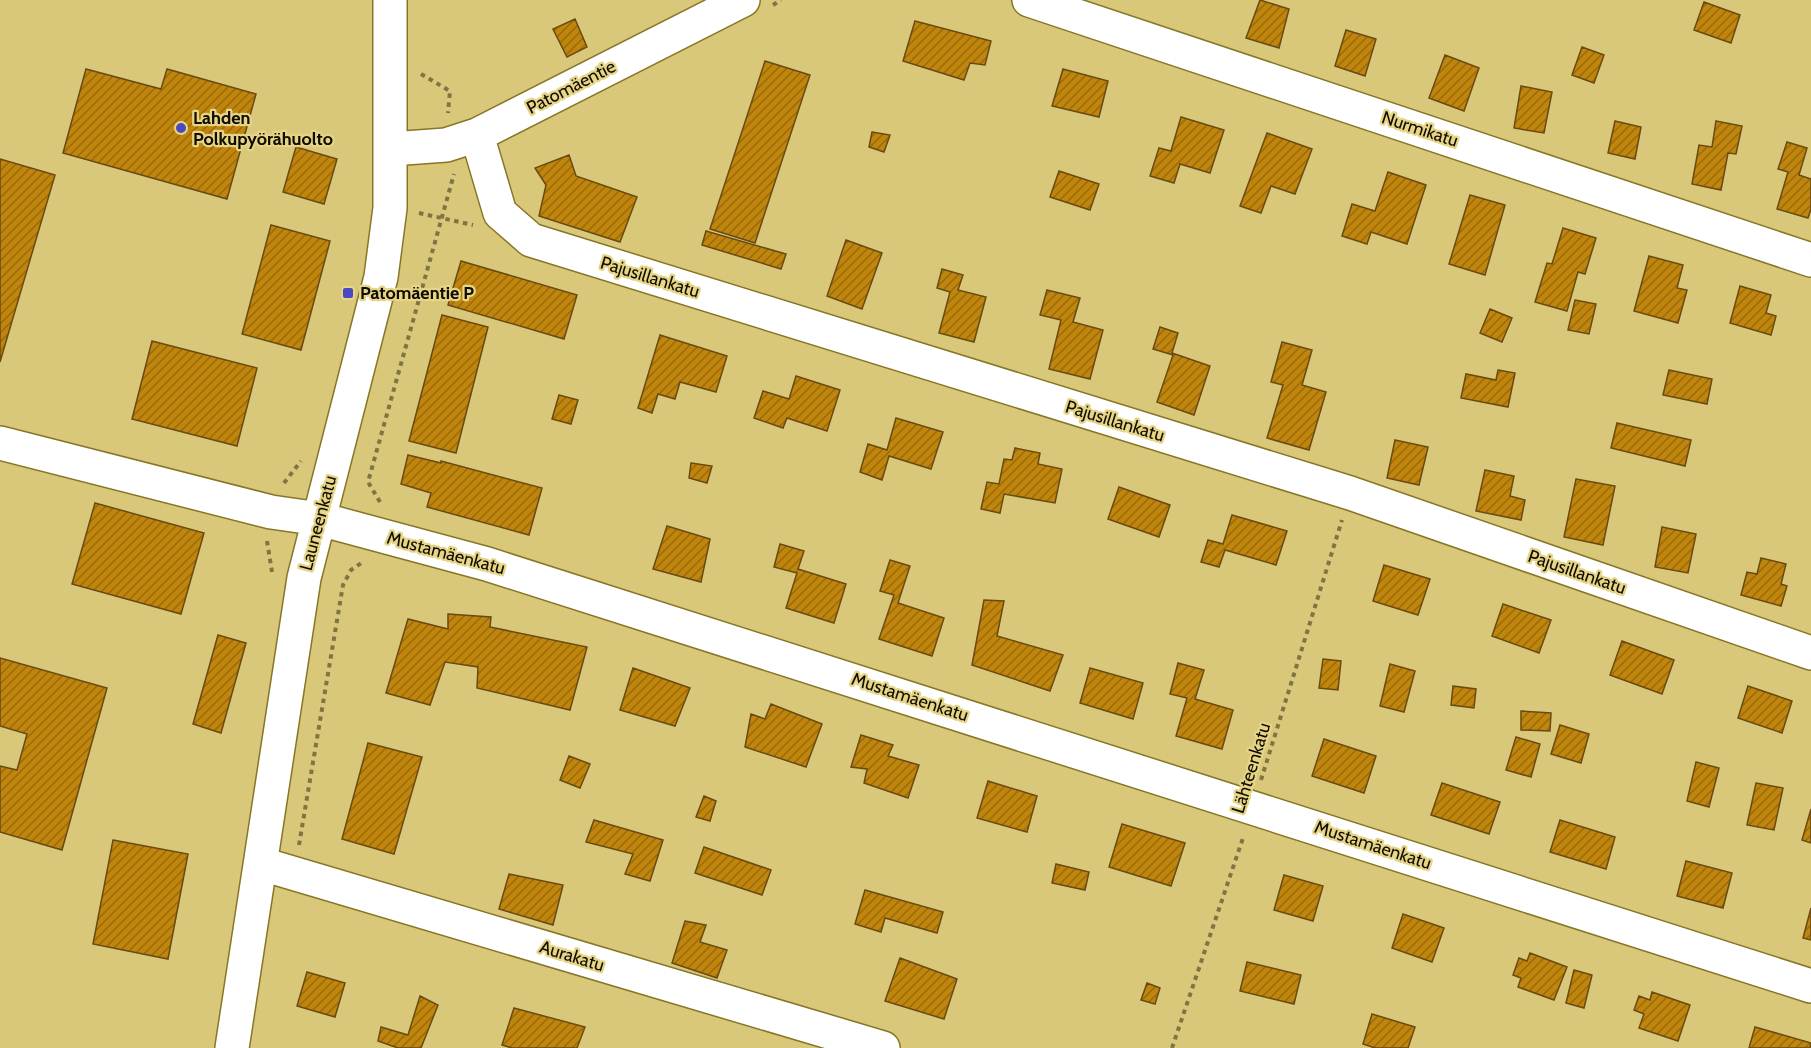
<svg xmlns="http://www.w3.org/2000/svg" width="1811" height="1048" viewBox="0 0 1811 1048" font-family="Cabin,sans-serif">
<defs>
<pattern id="building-hatch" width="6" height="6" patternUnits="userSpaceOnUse" patternTransform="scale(1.5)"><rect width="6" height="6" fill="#bf850c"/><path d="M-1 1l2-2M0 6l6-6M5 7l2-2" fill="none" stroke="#9a6b0a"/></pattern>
</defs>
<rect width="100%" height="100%" fill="#d9c87a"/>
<path fill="url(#building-hatch)" stroke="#694a13" stroke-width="1.5" d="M1260,0L1289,9L1279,48L1246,38Z
M1704,2L1740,15L1731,43L1694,30Z
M575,19L587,47L567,57L553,29Z
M915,21L991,41L985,65L970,63L964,80L903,61Z
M1346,30L1376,39L1365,76L1335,66Z
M1582,47L1604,55L1594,83L1572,75Z
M1445,55L1479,68L1464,111L1429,98Z
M765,61L810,75L755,243L710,229Z
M86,69L161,89L167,69L256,94L227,199L63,153Z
M1063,69L1108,81L1099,117L1052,106Z
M1521,86L1552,92L1544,133L1514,128Z
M1181,117L1224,130L1210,173L1180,164L1174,183L1150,176L1159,148L1171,151Z
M1615,121L1641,127L1635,159L1608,153Z
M1716,121L1742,126L1736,154L1728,153L1721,190L1692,184L1699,145L1712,147Z
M872,132L890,135L884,152L869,147Z
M1267,133L1312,149L1295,194L1271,186L1261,213L1240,206Z
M1787,142L1807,148L1799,175L1811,179V209L1808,218L1777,209L1788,172L1778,169Z
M296,147L337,159L324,204L283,192Z
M569,155L576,176L637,197L620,242L539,216L546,185L535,168Z
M0,159L55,175L0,362Z
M1059,171L1099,184L1090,210L1050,197Z
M1388,172L1426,185L1407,244L1371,232L1367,244L1342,236L1352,204L1375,211Z
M1470,195L1505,205L1485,275L1449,264Z
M271,225L330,241L301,350L242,334Z
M1563,228L1596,238L1585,274L1578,272L1567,311L1535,302L1547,263L1552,264Z
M706,231L786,254L781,269L702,245Z
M846,240L882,253L862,309L827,296Z
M1649,256L1683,265L1677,288L1687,290L1678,323L1634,311Z
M461,261L577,295L564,339L448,305Z
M942,269L963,275L958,290L986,297L974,342L939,333L950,292L937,288Z
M1740,286L1771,295L1766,313L1776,316L1771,335L1730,323Z
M1047,290L1080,298L1073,322L1103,330L1090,379L1049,369L1061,320L1040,315Z
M1575,300L1596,304L1589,334L1568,330Z
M1490,309L1512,318L1502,342L1480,333Z
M442,315L488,327L456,453L409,441Z
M1160,327L1178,333L1172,353L1210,366L1194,415L1157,402L1173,355L1153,349Z
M660,335L727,356L716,392L680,382L675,399L658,394L652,413L638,408Z
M152,341L257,368L237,446L132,419Z
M1282,342L1312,350L1302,385L1326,392L1309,450L1267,438L1283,385L1271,382Z
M1498,370L1515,373L1508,407L1461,398L1466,374L1496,380Z
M1669,370L1712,379L1707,404L1663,395Z
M796,376L840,390L827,431L787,418L783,428L754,418L763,391L789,399Z
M559,395L578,400L571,424L552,419Z
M896,418L943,432L931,469L889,456L882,480L860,472L868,444L887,450Z
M1617,423L1691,440L1685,466L1611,448Z
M1395,440L1428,447L1419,485L1387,478Z
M1015,448L1040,453L1038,464L1062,469L1055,503L1004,494L1000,513L981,509L987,482L999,484L1004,459L1012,460Z
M408,455L441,463V461L542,488L529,535L427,507L431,493L401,484Z
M691,463L712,466L707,483L689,478Z
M1485,470L1514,476L1510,496L1525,500L1521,520L1476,511Z
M1576,479L1615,486L1603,545L1564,537Z
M1119,487L1170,505L1159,537L1108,519Z
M95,503L204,533L181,614L72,584Z
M1232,515L1287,531L1276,565L1225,550L1219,567L1201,562L1208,540L1223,544Z
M667,526L710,539L701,582L653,569Z
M1662,527L1696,534L1688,573L1655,567Z
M780,544L804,551L798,569L846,584L834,623L786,608L797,573L774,567Z
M1761,558L1786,564L1781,584L1787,586L1781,606L1741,595L1747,572L1757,574Z
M890,560L910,566L898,603L944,618L932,656L879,639L894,595L880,591Z
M1384,565L1430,579L1418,615L1373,601Z
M984,600L1004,601L997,636L1063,655L1050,691L972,665Z
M1503,604L1551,620L1539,653L1492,636Z
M448,614L491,617L490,627L587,647L570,710L477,688L478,667L445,662L430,705L386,693L408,619L448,629Z
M218,635L246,643L221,733L193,724Z
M1622,641L1674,660L1662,694L1610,675Z
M0,658L107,688L62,850L0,832V766L17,770L27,734L0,726Z
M1323,659L1341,661L1338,690L1319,688Z
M1178,663L1204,670L1195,699L1233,710L1222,749L1176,736L1187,698L1170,694Z
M1390,664L1415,671L1404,712L1380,706Z
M633,668L690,688L675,726L620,710Z
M1090,668L1143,683L1133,719L1080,703Z
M1453,686L1476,689L1474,708L1451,705Z
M1748,686L1792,701L1782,733L1738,718Z
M771,704L822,724L806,767L745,747L751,714L765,719Z
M1521,711L1551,713L1550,731L1521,730Z
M1560,725L1589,734L1581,763L1551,754Z
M861,735L893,745L888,756L919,765L908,798L864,783L867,769L851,767Z
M1516,737L1540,744L1531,777L1506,770Z
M1324,739L1376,756L1364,793L1312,776Z
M368,743L422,757L394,854L342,839Z
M569,756L590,764L580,788L560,780Z
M1696,762L1719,768L1709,807L1687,801Z
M988,781L1037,796L1027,832L977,818Z
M1442,783L1500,802L1489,834L1431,815Z
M1756,783L1783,788L1774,830L1747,825Z
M704,796L716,801L710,821L696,817Z
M1811,809V843L1802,840Z
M594,820L663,840L650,881L625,874L633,854L586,842Z
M1560,820L1615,837L1606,869L1550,852Z
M1122,824L1185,843L1171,886L1109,867Z
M113,840L188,854L168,959L93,944Z
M704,847L771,870L762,895L695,873Z
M1686,861L1732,873L1723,908L1677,896Z
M1056,864L1089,872L1085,890L1052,883Z
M509,874L563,885L553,925L499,909Z
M1284,875L1323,886L1313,921L1274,910Z
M865,890L943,912L937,933L885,918L881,932L855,924Z
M1811,908V940L1803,938Z
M1403,914L1444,928L1432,962L1392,948Z
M685,921L706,925L700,942L727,950L717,978L672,963Z
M1530,953L1567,967L1554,1000L1518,987L1521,978L1513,975L1519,958L1527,961Z
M900,958L957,979L944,1019L885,1001Z
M1247,962L1301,975L1294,1004L1240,991Z
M1574,970L1592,975L1584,1008L1566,1003Z
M307,972L345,983L335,1017L297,1006Z
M1147,983L1160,988L1155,1004L1141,1000Z
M1652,992L1690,1005L1678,1041L1639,1028L1644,1014L1634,1010L1639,996L1650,1000Z
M420,996L438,1005L421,1048H398L378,1041L381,1027L408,1035Z
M514,1008L585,1027L577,1048H512L502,1045Z
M1372,1014L1415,1027L1408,1048H1375L1363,1044Z
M1755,1027L1811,1043L1810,1048H1749Z"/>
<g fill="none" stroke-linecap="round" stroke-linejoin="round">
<g stroke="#877626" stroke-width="36">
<path id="minor" d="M1029,0L1811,260
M477,135L500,213L531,240L1350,493L1811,653
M391,149L446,145L477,135L743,0
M0,443L271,512L320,519L487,564L1811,986
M262,864L883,1048
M232,1048L304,578L381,277L390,208V0"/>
</g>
<path stroke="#807444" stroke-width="4" stroke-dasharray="4.5 4.5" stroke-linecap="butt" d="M773,5L781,0
M421,74L450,91L448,113
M419,213L473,225
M284,483L301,461
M380,502L368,482L454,174
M267,541L272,572
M1261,780L1342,520
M299,845L343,585L351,570L363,562
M1172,1048L1244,835"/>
<use href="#minor" stroke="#fff" stroke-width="33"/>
</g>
<g fill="#4a49bf" stroke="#e6d587" stroke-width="2">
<circle cx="181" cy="128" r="6"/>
<rect x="342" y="287" width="12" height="12" rx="3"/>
</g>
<g text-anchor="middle" stroke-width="4.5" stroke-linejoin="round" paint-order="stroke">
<g font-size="18" fill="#110c00" stroke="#e6d587">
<text transform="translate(571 87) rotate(-27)" y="6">Patomäentie</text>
<text transform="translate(1420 129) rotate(18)" y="6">Nurmikatu</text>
<text transform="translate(650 277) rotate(17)" y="6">Pajusillankatu</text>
<text transform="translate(1115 421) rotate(17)" y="6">Pajusillankatu</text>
<text transform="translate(318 523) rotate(-75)" y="6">Launeenkatu</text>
<text transform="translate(446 553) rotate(15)" y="6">Mustamäenkatu</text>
<text transform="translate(1577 572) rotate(19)" y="6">Pajusillankatu</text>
<text transform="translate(910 697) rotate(18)" y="6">Mustamäenkatu</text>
<text transform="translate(1251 768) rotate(-73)" y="6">Lähteenkatu</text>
<text transform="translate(1373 845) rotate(18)" y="6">Mustamäenkatu</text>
<text transform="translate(572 956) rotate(17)" y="6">Aurakatu</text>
</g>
<g font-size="18" font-weight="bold" fill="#110c00" stroke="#e6d587" text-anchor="start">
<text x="193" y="124">Lahden<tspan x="193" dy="21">Polkupyörähuolto</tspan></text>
<text x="360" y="299">Patomäentie P</text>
</g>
</g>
</svg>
